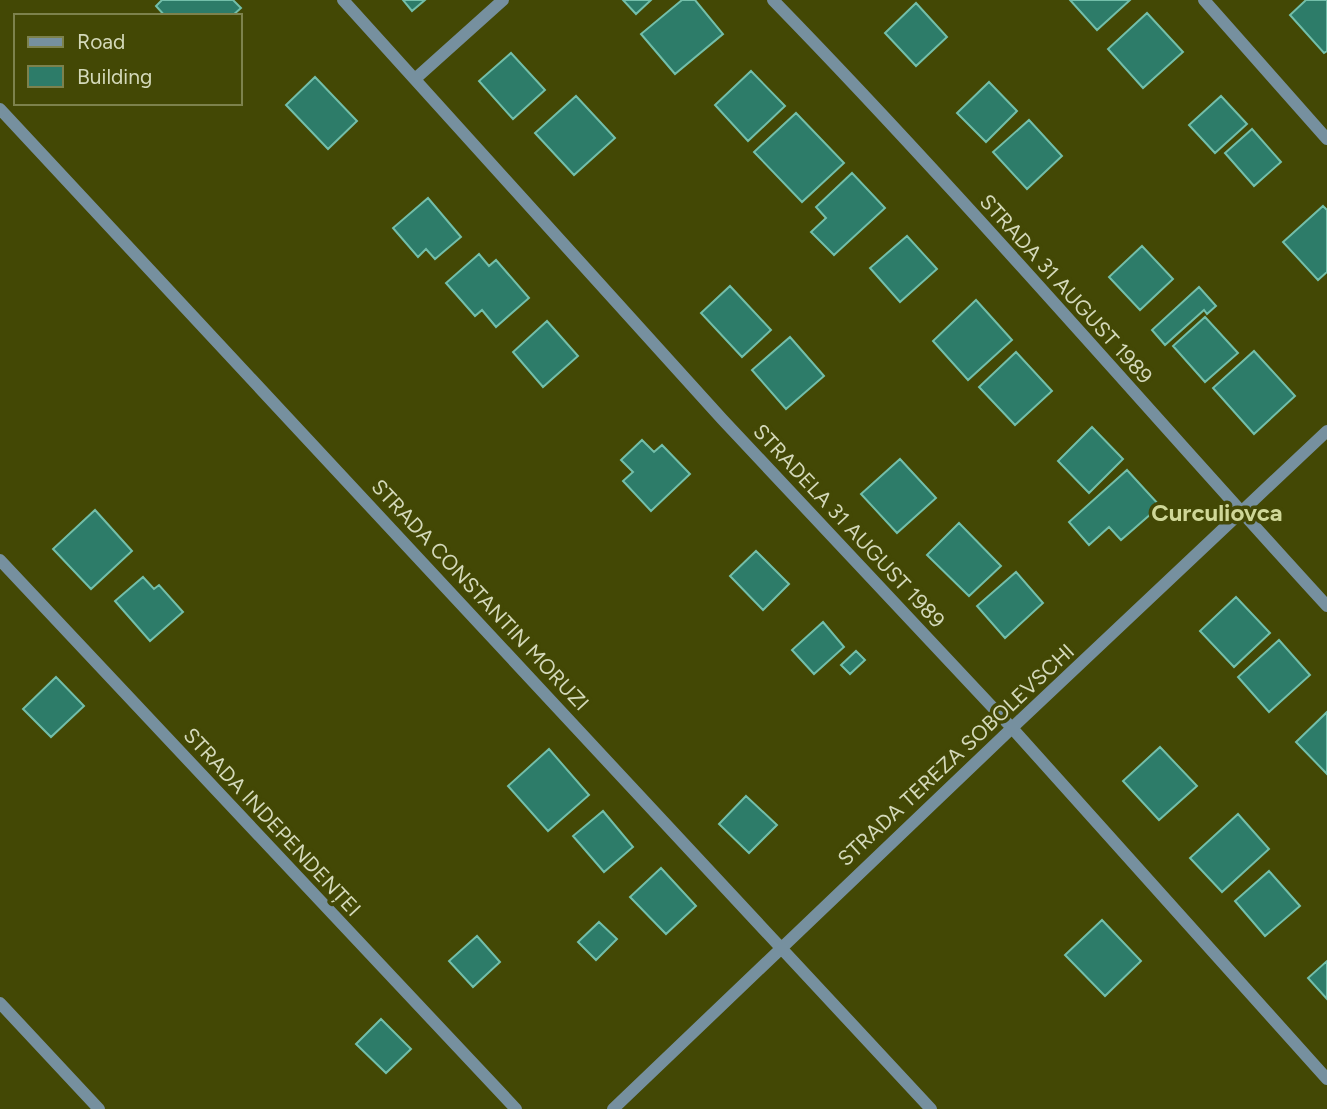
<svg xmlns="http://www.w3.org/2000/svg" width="1327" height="1109" viewBox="0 0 1327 1109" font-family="Figtree,sans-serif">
<rect width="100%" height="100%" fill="#434805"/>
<path fill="#2d7c69" stroke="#73bfaa" stroke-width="2" d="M162,0H233L241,8L232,16H165L156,6Z
M403,0H425L412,11Z
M623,0H651L636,14Z
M682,0H695L723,34L675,74L641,34Z
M1070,0H1130L1097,30Z
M1306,0H1327V51L1324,53L1290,15Z
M916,3L947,37L916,66L885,33Z
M1147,13L1183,52L1143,88L1108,49Z
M511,53L545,90L513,119L479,81Z
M751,71L785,106L748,141L715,105Z
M315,77L357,121L328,149L286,105Z
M989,82L1017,111L986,142L957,113Z
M576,96L615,138L574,175L535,133Z
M1221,96L1247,124L1215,153L1189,125Z
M796,113L844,163L802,202L754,152Z
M1029,120L1062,156L1027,189L993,152Z
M1252,129L1281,162L1254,186L1225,153Z
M852,173L885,208L834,255L811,232L826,218L816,207Z
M428,198L461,237L435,259L426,249L418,257L393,228Z
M1323,206L1327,210V272L1318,280L1283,242Z
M907,236L937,269L900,302L870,268Z
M1142,246L1173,279L1140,310L1109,277Z
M479,254L489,266L496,260L529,298L496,327L482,310L475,316L446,283Z
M730,286L771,330L742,357L701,313Z
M1199,287L1216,306L1207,314L1204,310L1165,345L1152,330Z
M976,300L1012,340L968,380L933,341Z
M1205,317L1238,353L1205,382L1173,346Z
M547,321L578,356L543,387L513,352Z
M790,337L824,376L786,409L752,370Z
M1254,351L1295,396L1254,434L1213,388Z
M1016,352L1052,391L1015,425L979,387Z
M1092,427L1123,459L1089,493L1058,461Z
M642,440L654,452L662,445L690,474L651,511L623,481L633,472L621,460Z
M900,459L936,498L897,533L861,494Z
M1127,470L1160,506L1121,540L1109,527L1089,545L1069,522Z
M95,510L132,551L91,589L53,549Z
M959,523L1001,566L969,596L927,555Z
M756,551L789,584L763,610L730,576Z
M1016,572L1043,603L1005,638L977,606Z
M143,577L154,589L159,585L183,612L150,641L115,601Z
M1236,597L1270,633L1234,667L1200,631Z
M823,622L844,647L814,674L792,650Z
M1279,640L1310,675L1269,712L1238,677Z
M856,651L865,660L850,674L841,665Z
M56,677L84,706L51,737L23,709Z
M1327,712V774L1296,742Z
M1160,747L1197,786L1159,820L1123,781Z
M549,749L589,795L548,831L508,786Z
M746,796L777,825L749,853L719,824Z
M603,811L633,847L604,872L573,836Z
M1238,814L1269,849L1222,892L1190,858Z
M661,868L696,906L666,934L630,897Z
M1269,871L1300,906L1265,936L1235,901Z
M1102,920L1141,961L1105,996L1065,955Z
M599,922L617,939L596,960L578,942Z
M477,936L500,962L473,987L449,961Z
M1327,961V999L1308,978Z
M381,1019L411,1049L386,1073L356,1044Z"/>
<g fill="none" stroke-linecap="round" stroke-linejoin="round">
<path stroke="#76909f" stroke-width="12" d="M343,0L722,419L1012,728L1327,1079
M773,0C964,196 1142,404 1327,606
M1204,0L1327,139
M415,79L503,0
M0,109L931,1109
M0,560L516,1109
M0,1003L99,1109
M613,1109L1012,728L1327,431"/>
</g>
<g text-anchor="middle" stroke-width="7" stroke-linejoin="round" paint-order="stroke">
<g font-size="21" fill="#d4d9ba" stroke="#434805">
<text transform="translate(1066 289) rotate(48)" y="7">STRADA 31 AUGUST 1989</text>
<text transform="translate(849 526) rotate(47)" y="7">STRADELA 31 AUGUST 1989</text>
<text transform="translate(480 595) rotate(47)" y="7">STRADA CONSTANTIN MORUZI</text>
<text transform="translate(956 755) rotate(-43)" y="7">STRADA TEREZA SOBOLEVSCHI</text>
<text transform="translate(272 822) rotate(47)" y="7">STRADA INDEPENDENȚEI</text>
</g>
<g font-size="24" font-weight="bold" fill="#cfd798" stroke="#434805">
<text x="1217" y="521">Curculiovca</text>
</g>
</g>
<rect x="14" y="14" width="228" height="91" fill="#434805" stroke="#7d824d" stroke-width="2"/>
<rect x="28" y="37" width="35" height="10" fill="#76909f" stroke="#7d824d" stroke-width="2"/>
<text x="77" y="49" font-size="21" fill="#d4d9ba">Road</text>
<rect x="28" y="66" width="35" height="21" fill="#2d7c69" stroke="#7d824d" stroke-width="2"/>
<text x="77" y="84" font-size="21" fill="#d4d9ba">Building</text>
</svg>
